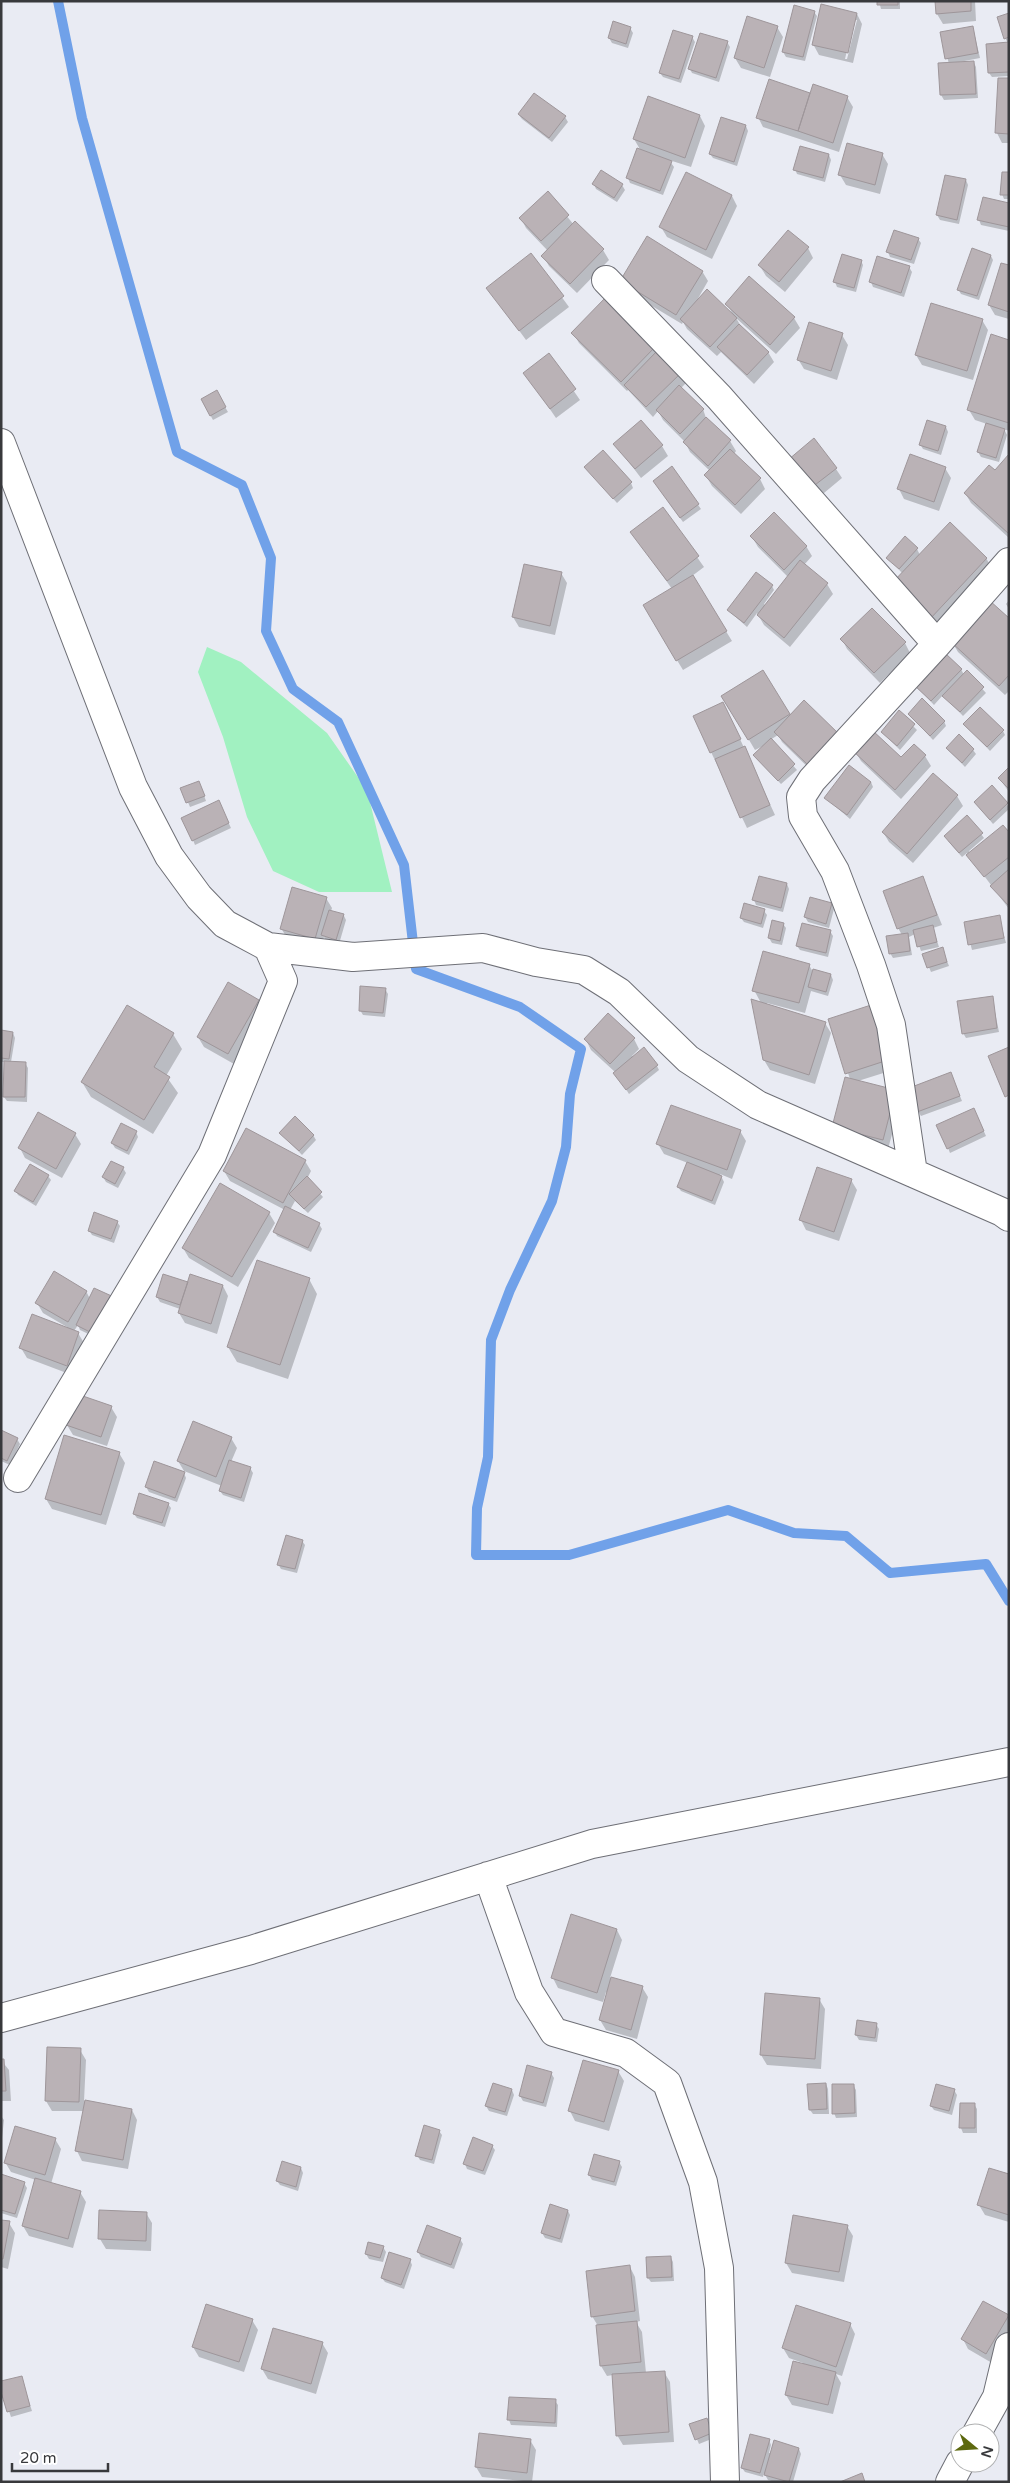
<svg xmlns="http://www.w3.org/2000/svg" width="1010" height="2483" viewBox="0 0 1010 2483" font-family="'Varela Round',sans-serif">
<rect width="100%" height="100%" fill="#e9ebf3"/>
<path fill="#a1f1c1" d="M207,647L241,662L327,733L367,790L392,892H319L273,871L247,817L223,737L198,672Z"/>
<path fill="#0003" fill-rule="evenodd" d="M879,1H900V9H881Z
M936,1H975L976,21L943,24L937,14Z
M814,12L817,16L805,61L786,57L783,52Z
M857,14L862,24L853,63L819,55L813,44ZM854,20H857L847,59H845Z
M1009,15V76L992,77L989,73L1008,43L1005,38Z
M777,27L783,37L770,77L741,68L735,58Z
M630,28L633,33L628,48L612,43L609,38Z
M973,28L980,58L959,62L974,63L976,67L978,98L944,100L941,95L949,64L941,33Z
M692,37L695,42L681,83L663,77L660,73Z
M727,42L730,47L719,82L692,73L690,69Z
M1009,80V143H1002L997,133Z
M770,81L811,95L847,97L853,107L839,152L763,127L758,117Z
M519,115L565,117L568,122L552,142L522,119Z
M700,116L705,126L691,167L669,160L674,167L663,195L630,183L628,178L641,151L634,139Z
M722,118L746,126L748,131L737,166L713,158L710,154Z
M882,154L888,164L880,194L846,185L840,175Z
M829,155L831,160L825,182L797,174L795,169Z
M601,172L622,185L625,190L617,202L596,189L594,184Z
M1009,174V199H1004L1002,194Z
M966,180L968,185L959,224L940,220L937,215Z
M548,193L574,225L603,250L609,260L577,293L549,266L543,256L548,251L526,228L521,218Z
M732,196L737,206L712,259L667,237L661,227Z
M1009,204V231L981,225L979,220Z
M918,239L921,243L914,264L890,257L888,252Z
M808,248L813,258L785,292L766,276L760,266Z
M531,255L569,307L526,340L488,288Z
M991,256L993,260L979,300L961,294L958,289Z
M861,261L863,265L856,292L837,287L835,282Z
M909,267L912,272L904,297L873,287L871,282Z
M1009,267V319L995,315L989,305Z
M702,271L708,281L696,302L732,313L727,304L794,318L800,328L776,354L736,318L742,328L768,352L774,362L754,384L721,352L717,356L687,329L683,322L682,324L627,291Z
M606,299L680,373L686,383L681,388L703,409L707,421L730,441L736,451L734,454L760,479L765,489L741,514L712,486L706,476L710,471L690,452L685,442L663,420L658,411L653,417L628,390L627,391L579,343L573,333Z
M982,320L988,330L973,380L922,365L916,355Z
M842,335L848,345L837,380L804,369L798,359Z
M1009,341V431L1004,429L1007,435L999,462L981,457L978,452L987,424L975,420L969,410Z
M549,355L580,400L556,418L525,373Z
M216,392L228,412L213,420L202,400Z
M946,427L948,432L941,455L923,449L920,444Z
M615,444L662,446L668,456L641,478Z
M1009,456V538L971,503L965,493L995,471Z
M672,468L701,509L683,522L657,486Z
M945,468L951,478L939,511L904,499L899,489Z
M836,469L842,478L818,498L796,470Z
M589,471L631,483L633,488L617,503Z
M663,509L704,567L692,576L732,641L683,670L644,606L672,589L632,532Z
M752,537L806,546L812,556L804,565L827,584L833,594L790,647L764,625L757,613L747,627L728,610L772,586L774,590L764,604L766,606L788,577L758,547Z
M917,549L920,555L986,558L992,568L936,628L903,574L888,558Z
M561,573L567,583L555,635L519,627L513,617Z
M1009,600V609L1006,604Z
M1009,619V691L1005,695L958,652L952,642Z
M842,639L905,643L910,653L880,683L847,649Z
M961,669L964,675L967,672L986,693L963,716L943,695L934,705L916,686Z
M762,671L790,717L817,776L782,742L778,735L770,740L797,770L781,784L757,759L767,744L755,750L723,696Z
M899,712L917,730L900,750L882,732Z
M728,713L775,815L747,828L694,716Z
M909,714L944,721L946,726L933,740Z
M965,724L1003,731L1005,735L990,751Z
M914,746L925,756L931,766L901,799L861,761L855,751L902,759Z
M947,748L973,750L976,754L965,767Z
M1009,769V792L999,778Z
M871,782L873,787L850,819L826,798Z
M201,787L206,801L190,807L182,788Z
M957,796L963,806L913,863L889,842L883,832Z
M975,802L1007,804L1009,809L993,824Z
M221,807L231,828L195,845L193,840Z
M981,834L984,838L969,851L970,853L1009,834V909L967,853L962,857L948,841Z
M923,878L942,925L933,928L939,947L921,951L915,934L909,937L912,955L893,958L890,953L902,935L898,928Z
M787,884L789,889L783,912L756,905L754,900Z
M326,898L332,908L331,911L344,916L346,920L339,944L325,939L324,937L320,948L287,938L281,928Z
M832,904L834,909L829,928L808,922L805,917Z
M764,911L767,915L763,928L744,922L741,918Z
M999,916L1006,943L972,950L965,923Z
M783,924L786,928L782,945L772,943L769,938Z
M830,931L833,936L828,957L800,950L797,946Z
M942,948L949,966L931,972L924,955Z
M809,965L813,972L831,975L833,980L828,996L811,991L805,1013L767,1003V1005L825,1023L831,1033L815,1084L770,1070L764,1060L761,1003L754,990Z
M385,989L388,994L385,1017L363,1015L360,1010Z
M992,997L999,1032L966,1038L963,1033Z
M258,1001L264,1011L234,1064L204,1047L198,1037Z
M830,1019L893,1070L858,1081L901,1101L888,1149L834,1126L850,1079Z
M1,1031L13,1033L15,1038L11,1062L25,1063L28,1068L27,1102L7,1101L4,1097L5,1062H1Z
M173,1034L182,1049L166,1076L178,1093L153,1134L91,1097L82,1082Z
M634,1039L639,1049L632,1056L657,1066L659,1070L629,1094L615,1072L591,1050L586,1040Z
M951,1074L962,1101L921,1116L918,1111Z
M976,1114L986,1136L950,1153L948,1148Z
M740,1131L746,1141L732,1179L720,1174L724,1182L715,1205L681,1191L678,1187L688,1163L664,1154L658,1144Z
M136,1132L138,1137L129,1155L115,1148L112,1143Z
M281,1133L313,1135L316,1140L302,1155Z
M75,1134L81,1144L62,1178L25,1158L20,1148Z
M305,1161L311,1171L307,1179L323,1197L308,1213L295,1201L290,1210L319,1224L322,1229L311,1252L277,1236L275,1232L285,1210L230,1181L224,1171Z
M111,1162L123,1168L126,1173L118,1188L106,1182L103,1177Z
M48,1176L51,1180L36,1206L18,1195L16,1191Z
M851,1180L857,1190L839,1241L806,1230L801,1220Z
M269,1213L275,1223L238,1287L189,1258L183,1248Z
M117,1222L120,1226L114,1243L92,1235L89,1230Z
M309,1279L317,1294L288,1379L237,1362L228,1347Z
M189,1283L223,1286L228,1296L217,1334L185,1323L179,1313L180,1309L160,1302L157,1297Z
M86,1291L90,1299L101,1340L80,1330L78,1325L74,1331L78,1333L84,1343L72,1375L27,1358L21,1348L67,1327L43,1313L37,1303Z
M111,1407L117,1417L107,1446L73,1435L67,1425Z
M1,1432L17,1439L20,1444L10,1465L1,1461Z
M231,1438L237,1448L231,1462L250,1468L253,1473L244,1502L223,1495L220,1491L222,1486L184,1471L178,1461Z
M119,1453L125,1463L106,1525L52,1509L46,1499Z
M184,1473L186,1478L177,1502L149,1492L146,1487Z
M168,1504L171,1508L165,1527L137,1518L134,1514Z
M302,1541L305,1545L297,1573L281,1569L278,1564Z
M617,1930L622,1940L610,1978L642,1987L648,1997L637,2039L606,2030L600,2020L608,1992H606L603,2002L558,1988L553,1978Z
M819,1999L825,2009L821,2069L767,2065L761,2055Z
M876,2024L879,2029L877,2042L859,2040L856,2035Z
M80,2050L86,2060L84,2101L132,2110L137,2120L128,2169L82,2161L77,2151L84,2111H52L46,2101Z
M1,2060L9,2070L11,2101H1Z
M618,2071L624,2081L609,2131L575,2121L570,2111Z
M551,2073L554,2078L546,2107L523,2101L520,2096Z
M826,2084L828,2089L829,2114H813L810,2110Z
M853,2085L856,2090L857,2117L836,2118L834,2113Z
M512,2090L514,2095L507,2116L489,2111L486,2106Z
M954,2090L957,2095L952,2115L934,2110L931,2106Z
M974,2104L977,2109V2133H963L961,2128Z
M1,2116L4,2120L1,2147Z
M439,2131L442,2135L434,2164L420,2160L417,2155Z
M55,2139L61,2149L51,2184L80,2192L86,2202L73,2248L29,2236L23,2226L36,2180L11,2172L5,2162Z
M492,2146L495,2150L485,2175L467,2169L465,2164Z
M619,2162L622,2167L616,2186L592,2180L589,2175Z
M301,2168L303,2173L298,2191L280,2185L277,2181Z
M1,2176L24,2183L27,2188L17,2218L1,2213Z
M1009,2176V2222L985,2215L979,2205Z
M568,2211L570,2215L562,2243L545,2238L542,2233Z
M146,2213L152,2223L151,2251L106,2249L100,2239Z
M1,2221L9,2223L15,2233L8,2269L1,2267Z
M847,2226L853,2236L844,2282L792,2273L786,2263Z
M460,2239L463,2244L454,2269L421,2257L418,2252Z
M383,2247L386,2252L383,2262L369,2259L366,2254Z
M671,2258L673,2262L674,2281L651,2282L648,2278Z
M410,2260L412,2265L404,2289L385,2282L382,2278Z
M630,2267L635,2277L640,2321L636,2322L642,2332L646,2373L664,2372L670,2382L674,2442L623,2445L617,2435L613,2375L607,2376L601,2366L598,2326L592,2316Z
M1008,2316L1009,2334L992,2363L968,2349L963,2339Z
M252,2320L258,2330L244,2372L199,2357L193,2347Z
M850,2324L855,2334L842,2376L836,2374L841,2383L833,2414L792,2405L786,2395L803,2363L789,2358L783,2348Z
M322,2343L328,2353L316,2394L268,2379L262,2369Z
M21,2377L32,2411L11,2417L1,2387Z
M555,2401L558,2405L557,2427L511,2425L509,2420Z
M706,2419L714,2438L699,2444L691,2425Z
M530,2440L536,2450L532,2482L482,2477L476,2467Z
M769,2440L771,2445L769,2453H772L799,2449L801,2454L793,2482H775L768,2480L764,2473L763,2477L745,2472L742,2468Z"/>
<g fill="none" stroke-linecap="round" stroke-linejoin="round">
<path stroke="#70a1e9" stroke-width="10" d="M58,1L82,118L177,452L242,485L271,558L266,631L293,689L338,722L404,865L416,969L520,1007L581,1049L570,1094L566,1147L552,1201L510,1290L491,1340L488,1457L477,1508L476,1555H569L728,1510L794,1533L846,1536L890,1573L986,1564L1009,1601"/>
</g>
<path fill="#bab2b6" stroke="#9e969a" d="M877,1H898V5H877Z
M935,1H971V11L936,14Z
M821,4L857,13L848,53L812,45Z
M794,5L815,11L803,57L782,52Z
M1009,13V37L1004,39L997,17Z
M747,16L778,26L764,68L734,58Z
M613,21L631,27L626,44L608,38Z
M973,26L978,53L945,59L940,32Z
M673,30L693,36L679,79L659,73Z
M700,33L728,41L716,78L688,69Z
M1009,42V72L988,73L986,44Z
M974,61L976,94L940,95L938,63Z
M998,78H1009V134L995,133Z
M769,79L810,93L798,131L756,118Z
M813,84L848,96L833,143L798,131Z
M534,93L566,116L549,138L518,114Z
M648,96L700,115L685,158L633,139Z
M721,117L746,125L734,162L709,154Z
M847,143L883,153L875,185L838,175Z
M800,146L829,154L823,178L793,170Z
M637,148L672,161L660,191L626,178Z
M601,170L623,184L614,198L592,184Z
M686,172L732,195L706,250L659,227Z
M1002,172H1009V195H1000Z
M945,175L966,179L957,220L936,215Z
M548,191L569,215L541,241L519,218Z
M983,197L1009,203V227L977,220Z
M575,221L604,249L570,284L541,256Z
M788,230L809,247L779,282L758,265Z
M894,230L919,238L911,260L886,252Z
M647,236L703,271L676,315L620,281Z
M972,248L991,255L977,296L957,290Z
M531,253L564,296L519,331L486,288Z
M842,254L862,260L854,288L833,282Z
M877,256L910,266L901,293L869,282Z
M1001,263L1009,265V312L988,305Z
M749,276L795,317L770,345L725,304Z
M707,289L737,318L710,347L680,319Z
M606,297L656,346L621,382L571,333Z
M931,303L983,319L967,371L915,355Z
M809,322L843,333L831,371L797,360Z
M739,324L769,352L747,375L717,347Z
M991,334L1009,340V423L967,410Z
M658,350L681,373L646,407L624,385Z
M549,353L576,389L550,409L523,373Z
M679,385L704,409L680,434L656,410Z
M217,390L226,407L210,416L201,399Z
M706,417L731,440L708,466L683,442Z
M641,420L663,445L635,469L613,444Z
M927,420L946,426L938,451L919,445Z
M986,423L1005,429L996,458L977,452Z
M814,438L837,468L811,488L788,460Z
M730,449L761,478L735,505L704,475Z
M603,450L632,482L613,499L584,467Z
M910,454L946,467L934,502L897,489Z
M1009,454V534L964,493L989,465L995,470Z
M672,466L699,504L680,518L653,481Z
M663,507L699,556L667,581L630,532Z
M774,512L807,546L784,570L750,536Z
M950,522L987,558L930,619L892,583Z
M905,536L918,548L899,569L886,558Z
M800,560L828,583L784,638L757,615Z
M524,564L562,572L550,626L512,617Z
M756,572L773,585L744,623L727,610Z
M693,575L727,631L676,661L643,605Z
M989,600L1009,618V675L999,686L951,642Z
M872,608L906,642L874,673L840,639Z
M945,653L962,669L931,701L914,685Z
M763,670L790,714L748,740L721,696Z
M967,670L984,687L960,712L942,696Z
M922,698L945,721L930,736L908,714Z
M804,700L840,735L810,767L774,732Z
M723,702L741,739L710,753L693,716Z
M980,707L1004,730L987,747L963,724Z
M899,710L915,724L897,746L881,732Z
M872,730L901,757L914,744L926,755L895,790L853,751Z
M959,734L974,749L962,763L946,748Z
M771,738L795,764L778,781L753,755Z
M745,746L770,805L740,818L715,759Z
M849,765L871,782L847,815L824,798Z
M1009,767V789L998,778Z
M933,773L958,795L907,854L882,832Z
M199,781L205,796L186,803L180,788Z
M992,785L1008,803L990,820L974,802Z
M219,800L229,823L192,841L181,818Z
M967,815L983,833L959,853L944,836Z
M1003,825L1009,832V857L984,877L966,855Z
M1009,869V906L990,886Z
M759,876L787,883L781,908L752,900Z
M923,876L937,915L897,929L883,891Z
M292,887L327,897L315,939L280,929Z
M810,897L832,903L826,924L804,917Z
M744,903L765,909L761,924L740,918Z
M329,910L344,914L336,940L321,935Z
M1000,915L1004,938L968,945L964,922Z
M772,920L784,923L780,941L768,938Z
M802,923L831,930L826,953L796,946Z
M933,925L937,942L917,947L913,930Z
M908,933L910,951L889,954L886,936Z
M943,947L947,962L927,968L922,954Z
M763,951L810,964L799,1003L752,991Z
M813,969L831,974L826,992L808,987Z
M228,982L259,1000L228,1054L197,1037Z
M360,986L386,988L383,1013L359,1011Z
M993,996L997,1028L962,1034L957,1001Z
M751,999L826,1022L809,1075L763,1060Z
M127,1005L174,1033L154,1067L170,1077L144,1120L81,1082Z
M871,1005L888,1060L845,1074L828,1019Z
M608,1013L635,1038L610,1064L584,1039Z
M1,1030L13,1032L9,1059L1,1058Z
M644,1047L658,1065L626,1090L613,1073Z
M1009,1047V1095L1005,1097L988,1056Z
M4,1061L26,1062L25,1097H3Z
M951,1072L960,1096L917,1112L909,1088Z
M845,1077L896,1090L883,1140L832,1127Z
M671,1105L741,1130L727,1170L656,1144Z
M974,1108L984,1131L947,1149L936,1125Z
M38,1112L76,1133L56,1169L18,1148Z
M295,1116L314,1135L299,1151L279,1133Z
M121,1123L137,1131L127,1151L111,1143Z
M246,1128L306,1160L283,1203L223,1171Z
M111,1161L124,1167L115,1184L102,1177Z
M687,1162L722,1176L712,1201L677,1187Z
M30,1164L49,1175L33,1202L14,1191Z
M817,1167L852,1179L834,1232L799,1220Z
M307,1176L322,1192L304,1209L289,1194Z
M220,1183L270,1212L232,1277L182,1248Z
M285,1206L320,1223L308,1248L273,1232Z
M94,1212L118,1221L111,1239L88,1231Z
M257,1260L310,1278L280,1365L227,1347Z
M54,1271L87,1291L68,1322L35,1303Z
M163,1274L188,1282L180,1305L156,1297Z
M190,1274L223,1285L211,1324L178,1313Z
M94,1288L116,1298L98,1336L76,1325Z
M32,1314L79,1332L67,1366L19,1348Z
M77,1394L112,1406L101,1437L66,1425Z
M193,1421L232,1437L216,1477L177,1461Z
M1,1430L18,1438L7,1461L1,1458Z
M64,1435L120,1452L101,1515L45,1499Z
M229,1460L251,1467L241,1498L219,1491Z
M154,1461L185,1472L175,1498L145,1487Z
M139,1493L169,1503L162,1523L133,1514Z
M286,1535L303,1540L295,1569L277,1565Z
M571,1914L617,1929L597,1993L551,1978Z
M611,1977L643,1986L631,2030L599,2020Z
M765,1993L820,1998L815,2059L760,2055Z
M857,2020L877,2023L875,2038L855,2035Z
M47,2047L81,2048L79,2102L45,2101Z
M1,2059H4L6,2091H1Z
M583,2060L619,2070L604,2122L568,2111Z
M527,2065L552,2072L543,2103L519,2096Z
M493,2083L512,2089L505,2112L485,2106Z
M826,2083L827,2109L809,2110L807,2084Z
M832,2084H854L855,2113L832,2114Z
M936,2084L955,2089L949,2111L930,2106Z
M85,2100L132,2109L123,2160L75,2151Z
M960,2103H975V2128H959Z
M424,2125L440,2130L432,2160L415,2156Z
M15,2126L56,2138L45,2175L4,2163Z
M473,2137L493,2145L483,2171L463,2164Z
M594,2154L620,2161L614,2182L588,2175Z
M282,2161L301,2167L296,2187L276,2181Z
M989,2168L1009,2174V2215L977,2205Z
M1,2174L25,2182L15,2214L1,2210Z
M35,2178L81,2191L68,2239L22,2226Z
M550,2204L568,2210L560,2239L541,2233Z
M99,2210L147,2212L146,2241L98,2239Z
M793,2215L848,2225L839,2272L785,2263Z
M1,2220L10,2221L3,2259H1Z
M427,2225L461,2238L451,2265L417,2252Z
M368,2242L384,2246L380,2258L365,2254Z
M389,2252L411,2259L401,2285L381,2278Z
M671,2256L672,2277L647,2278L646,2257Z
M630,2265L635,2311L591,2317L586,2271Z
M983,2301L1009,2315L986,2354L961,2339Z
M206,2304L253,2319L239,2362L192,2347Z
M796,2305L851,2323L836,2367L782,2348Z
M637,2321L641,2362L600,2366L596,2325Z
M273,2328L323,2342L311,2384L261,2369Z
M793,2361L836,2372L828,2405L785,2395Z
M665,2371L669,2432L616,2436L612,2374Z
M22,2376L30,2406L7,2412L1,2392V2381Z
M509,2397L556,2399L555,2423L507,2420Z
M707,2418L712,2433L695,2440L689,2424Z
M479,2433L531,2439L527,2473L475,2467Z
M750,2434L770,2439L760,2473L741,2468Z
M774,2440L799,2448L789,2482L764,2475Z
M862,2473L865,2482H840Z"/>
<g fill="none" stroke-linecap="round" stroke-linejoin="round">
<g stroke="#6e6f76" stroke-width="30">
<path id="minor" d="M606,280L719,397L937,644
M1,443L133,787L169,856L199,897L225,924L268,947L353,957L483,948L536,962L584,970L619,992L688,1059L758,1105L1002,1212L1009,1217
M913,1173L891,1025L871,965L835,871L803,816L801,797L812,780L937,644L1009,562
M18,1478L212,1155L283,981L268,947
M488,1876L529,1992L554,2032L626,2053L667,2083L703,2182L719,2268L725,2482
M1,2018L251,1950L592,1844L1009,1762
M977,2433L997,2397L1009,2347
M950,2482L960,2463"/>
</g>
<use href="#minor" stroke="#fff" stroke-width="28"/>
</g>
<rect width="1010" height="2483" fill="none" stroke="#38393c" stroke-width="5"/>
<g transform="translate(975 2448) rotate(108)"><circle r="24" fill="#ffffff" stroke="#afb0b1"/>
<path d="M0-4L9 19L0 12L-9 19Z" fill="#5d690f"/>
<text y="-8" font-size="14" font-weight="bold" text-anchor="middle" fill="#38393c">N</text>
</g>
<path d="M12 2463v8h96v-8" fill="none" stroke="#38393c" stroke-width="2.5"/>
<text x="20" y="2463" font-size="15" fill="#38393c" stroke="#ffffff" stroke-width="4" paint-order="stroke">20 m</text>
</svg>
